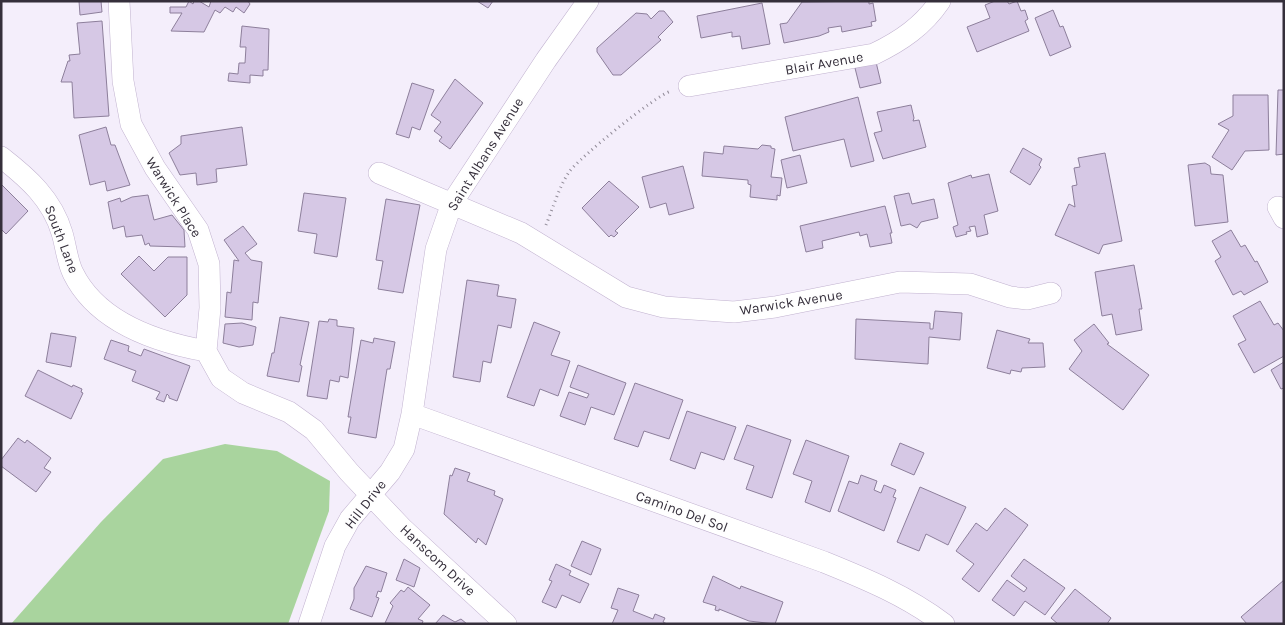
<svg xmlns="http://www.w3.org/2000/svg" width="1285" height="625" viewBox="0 0 1285 625" font-family="Karla,sans-serif">
<rect width="100%" height="100%" fill="#f4eefb"/>
<path fill="#a9d49e" d="M225,444L277,451L330,481L329,511L288,624H11L101,522L163,459Z"/>
<path fill="#d6c8e5" stroke="#8d7f9b" d="M79,1H101L102,12L80,15Z
M189,1L193,4L194,1H199L209,7L211,1H248L250,4L244,13L236,7L233,12L225,7L220,13L215,10L204,32L171,31L182,13H170V7H186Z
M477,1H493L488,8Z
M869,1V4L873,3L876,21L871,22L872,26L842,32L841,26L828,28L829,32L819,36L784,43L780,24L787,23L802,2Z
M995,1H1007L1009,4L1017,1L1021,11L1025,10L1028,19L1025,21L1029,31L977,52L967,27L990,18L985,5Z
M762,3L770,44L742,49L740,36L732,37V32L701,38L697,16Z
M1053,10L1060,27L1063,26L1071,47L1050,56L1035,18Z
M659,11H664L673,22L658,37L661,40L621,75H613L597,52V48L636,13L647,14L651,19Z
M102,21L109,116L74,118L72,82H61L68,61H70L69,55L80,54L77,23Z
M242,26L269,29L268,70H263V76L250,75V83L228,81L229,73L238,74L239,63H245L246,47H240Z
M876,62L881,83L860,88L855,68Z
M455,79L483,103L450,149L439,141L442,137L434,131L441,122L431,115Z
M412,83L434,90L420,130L412,127L409,138L396,134Z
M1278,90H1284V154L1276,155Z
M1233,95H1268L1269,150L1245,151L1232,170L1212,157L1229,130L1218,124L1233,116Z
M858,97L874,161L851,167L844,139L793,151L785,117Z
M911,105L914,118L913,121L919,120L926,147L883,159L874,133L882,131L877,112Z
M106,127L111,145H115L130,185L107,191L105,181L90,185L79,135Z
M242,127L247,165L216,169L217,182L197,185L196,173L180,175L169,153L181,144V136Z
M762,145L771,146V148L775,149L771,177L782,178L780,196L777,195V200L750,197L751,185L748,184V180L702,176L704,152L723,154L724,146L758,149Z
M1023,148L1042,159L1039,165L1041,167L1030,185L1010,172Z
M1105,153L1122,241L1103,245L1099,254L1055,235L1069,204L1075,207L1072,186L1077,185L1074,168L1080,167L1078,158Z
M800,155L807,183L787,188L781,160Z
M1205,163L1210,166L1211,174L1223,175L1228,222L1195,226L1188,165Z
M683,166L694,208L669,215L666,203L650,208L642,177Z
M989,174L998,211L984,215L988,234L977,237L975,226L969,227L971,231L966,232L967,234L956,237L953,227L958,225L948,183L971,175L972,178Z
M609,181L639,207L615,231L618,233L614,237L611,235L609,237L582,208Z
M1,184L28,211L6,234L1,229Z
M304,193L346,198L337,257L314,253L317,234L298,231Z
M909,193L912,204L934,199L938,218L921,222L917,228L910,224L901,226L894,196Z
M148,195L154,220L172,215L184,230L185,247L150,246L149,243L145,245L142,235L126,237L124,226L113,229L108,202L120,198L121,202L132,197Z
M386,199L420,205L403,293L378,289L383,261L376,260Z
M885,206L892,233H890L892,243L870,247L867,234L860,236L859,232L822,241L823,248L806,252L800,226Z
M243,226L257,244L245,253L251,260L262,262L258,303L253,302L252,320L225,317L227,292L231,293L234,260L239,261L224,240Z
M1231,230L1241,247L1245,245L1255,262L1257,261L1268,282L1244,295L1241,291L1233,295L1215,261L1221,257L1212,241Z
M139,256L154,271L168,257H187V295L165,317L121,274Z
M1134,265L1142,309H1139L1142,330L1116,335L1112,314L1102,316L1095,272Z
M467,280L499,285L497,296L516,299L511,328L498,325L491,363L483,361L480,382L453,377Z
M1260,301L1274,325L1278,323L1284,331V356L1254,373L1238,344L1246,340L1233,316Z
M935,311L962,313L960,340L929,337L928,364L855,359L856,319L930,323V329H933Z
M280,317L309,322L300,365L302,366L299,382L267,376L272,353H274Z
M329,319L337,320V326L354,328L348,378L340,376L339,382L330,380L327,399L307,396L319,321L328,322Z
M534,322L560,332L551,355L570,361L558,396L540,389L534,406L507,397Z
M242,323L256,327L253,345L239,347L223,343L225,324Z
M1094,324L1109,343L1107,344L1149,375L1123,410L1069,369L1082,351L1074,340Z
M997,330L1030,339L1028,343H1043L1045,367L1022,368L1021,372L1011,370L1010,374L987,368Z
M51,333L76,337L71,367L46,362Z
M374,338L395,342L390,369H387L376,438L348,433L351,417H348L361,340L373,343Z
M111,340L129,346L128,351L141,356L144,349L190,366L177,401L169,398V396L167,394L164,402L156,399L160,392L132,381L136,371L104,359Z
M1284,362V388L1281,389L1271,370Z
M578,365L626,383L614,415L591,407L585,425L560,416L569,392L587,398L589,394L570,387Z
M38,370L72,387L73,385L82,389L81,392L83,393L71,419L25,396Z
M635,383L683,400L669,439L644,431L638,447L614,439Z
M687,411L736,427L724,460L701,452L695,469L670,460Z
M747,425L791,440L772,498L746,489L754,466L734,459Z
M18,438L25,443L27,440L51,458L44,468L51,472L36,492L1,466V460Z
M806,440L849,456L830,512L805,502L812,481L793,474Z
M900,443L924,453L914,475L891,465Z
M455,468L470,473L467,481L495,491L494,495L503,499L486,545L478,538L476,543L444,514L450,475L452,476Z
M861,475L877,481L874,490L881,493L884,485L896,490L893,497L896,498L884,531L838,511L849,481L858,484Z
M920,487L966,507L948,545L926,534L919,551L897,542Z
M1005,508L1028,525L979,592L962,579L974,564L956,551L976,523L987,531Z
M582,541L601,549L591,575L571,566Z
M404,559L420,568L414,587L396,580Z
M1024,559L1065,588L1045,615L1025,601L1014,616L992,600L1007,580L1024,592L1027,588L1011,576Z
M556,564L571,571L569,575L589,584L580,603L562,595L556,608L542,602L552,581L549,580Z
M366,566L387,573L381,592L378,591L376,597L379,598L372,617L350,609L354,599V588Z
M713,576L740,589L741,586L783,602L775,624L749,621L719,609V611L715,610L716,606L703,602Z
M1284,580V624H1247L1241,617Z
M408,587L430,605L418,619L423,621L422,624L385,623L393,606L390,603L401,590L404,592Z
M618,588L639,595L633,611L653,619L655,614L665,618L663,622L667,624H612L618,610L611,608Z
M1075,589L1111,618L1107,624H1058L1051,618Z
M443,615L455,622L461,619L467,624H435Z"/>
<g fill="none" stroke-linecap="round" stroke-linejoin="round">
<g stroke="#c1b2cf" stroke-width="22">
<path id="minor" d="M119,1L123,81L131,124L155,168L198,230L209,264L210,308L206,351L221,378L243,393L289,412L314,430L349,472L402,528L506,624
M689,86L874,54C901,41 923,26 940,1
M1,157C28,178 52,199 62,233C66,246 67,261 73,273C97,322 156,342 206,351
M379,173L521,233L626,297L664,307L734,312L775,307L900,282L970,284L1010,297L1027,299L1051,293
M1278,207L1284,218
M412,414L824,562C866,579 907,596 944,624
M309,624L335,546L350,519L390,472L404,449L412,414L436,249L452,203L546,60L588,1"/>
</g>
<path stroke="#938d9a" stroke-width="3" stroke-dasharray="1 4" stroke-linecap="butt" d="M546,225C553,208 559,187 569,172C579,158 656,95 671,91"/>
<use href="#minor" stroke="#fff" stroke-width="21"/>
</g>
<g text-anchor="middle" stroke-width="4.5" stroke-linejoin="round" paint-order="stroke">
<g font-size="14" fill="#352f3b" stroke="#fefefe">
<text transform="translate(824 63) rotate(-10)" y="5">Blair Avenue</text>
<text transform="translate(485 154) rotate(-58)" y="5">Saint Albans Avenue</text>
<text transform="translate(174 197) rotate(58)" y="5">Warwick Place</text>
<text transform="translate(62 239) rotate(69)" y="5">South Lane</text>
<text transform="translate(791 302) rotate(-9)" y="5">Warwick Avenue</text>
<text transform="translate(365 504) rotate(-52)" y="5">Hill Drive</text>
<text transform="translate(682 511) rotate(20)" y="5">Camino Del Sol</text>
<text transform="translate(438 560) rotate(43)" y="5">Hanscom Drive</text>
</g>
</g>
<rect width="1285" height="625" fill="none" stroke="#352f3b" stroke-width="5"/>
</svg>
